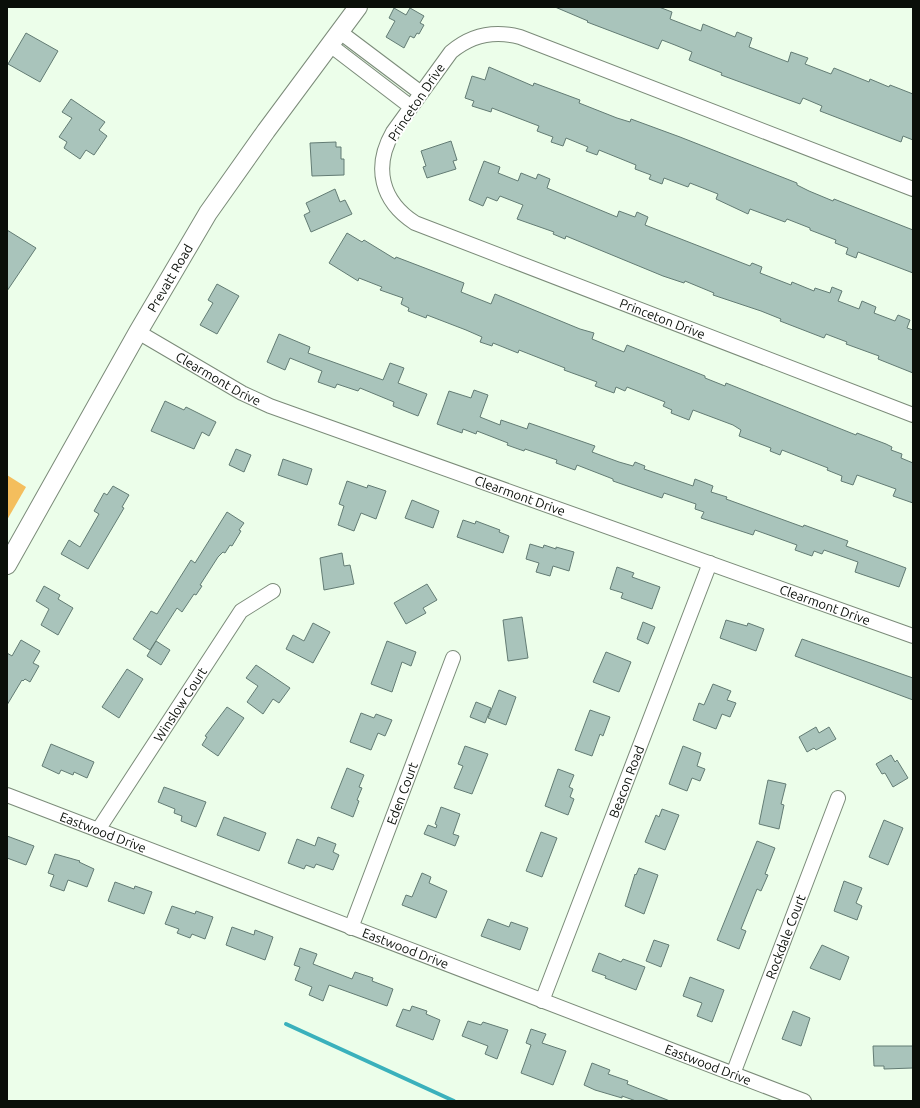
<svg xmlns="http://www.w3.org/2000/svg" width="920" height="1108" viewBox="0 0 920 1108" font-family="Ubuntu,sans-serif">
<rect width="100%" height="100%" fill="#ecfeea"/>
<path fill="#f4be5d" d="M7,475L26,487L7,520Z"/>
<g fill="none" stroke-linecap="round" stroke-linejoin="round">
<path stroke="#3ab1bc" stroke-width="4" d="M286,1024L454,1101"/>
</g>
<path fill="#a9c4bb" stroke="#637c74" d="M555,7H659L672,12L670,19L701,31L703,24L735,37L737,32L752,38L749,47L788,62L791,52L808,58L805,64L831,74L834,68L869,82L870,79L889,87L890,85L913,94V140L903,136L901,142L820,111L822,106L803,98L800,104L721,75L722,73L689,60L692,52L675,45L662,40L658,49L587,22L588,21Z
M394,8L406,15L410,8L424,16L420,23L424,25L419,34L417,33L414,38L410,36L404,48L386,37L395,21L389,18Z
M26,33L58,51L40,82L8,64Z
M489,67L533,86L534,83L580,100L579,103L617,118L630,122L631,119L680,137L797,183V185L809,191L833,201L834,199L913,230V273L858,252L856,258L846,254L848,248L835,243L836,240L810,230V228L787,219L785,222L750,209L748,214L716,199L718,194L690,183L688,187L664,178L662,184L649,179L651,175L635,169L636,165L599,150L597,155L586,151L588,147L566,138L563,146L551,142L553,137L537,131L539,126L492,108L491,112L472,106L474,101L465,98L472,76L485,80Z
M71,99L105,122L99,130L107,136L94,155L86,150L80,159L64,148L67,142L59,137L72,118L62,112Z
M451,141L457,160L453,161L456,169L427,178L423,167L426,166L421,151Z
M336,142V147H341V159H344V175L312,176L310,143Z
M484,161L500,167L498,173L518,181L521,173L536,179L538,174L550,179L547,188L617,217L619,211L635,217L637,212L648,217L645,225L750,266L752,263L762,267L760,273L791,285L792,282L814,291L815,288L830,293L832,287L842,291L838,301L859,309L862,301L876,307L874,313L895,321L898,315L910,320L907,328L913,330V373L878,359L879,356L846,344L847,342L826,334L824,338L780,321L781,319L761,311L713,295L714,293L685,281L684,283L663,276L566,236L565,239L553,234L554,232L517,219L523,205L500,196L497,201L487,197L483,206L469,200Z
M335,189L340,202L345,200L352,214L311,232L304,215L310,212L306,203Z
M7,230L36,248L7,291Z
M347,233L362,242L364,240L395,259L396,257L464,283L461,292L491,304L495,294L580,329L594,333L592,339L624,352L627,345L705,376V378L725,386L726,383L856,435L857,433L886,444L892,447L891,450L902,454L901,458L913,463V503L893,496L896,489L857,475L853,485L841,481L842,476L827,470L828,468L782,450L780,455L770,451L771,448L739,436L741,430L733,425L693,410L689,420L671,413L672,410L663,406L665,402L627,387L625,391L616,387L614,393L595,386L597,382L564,370L565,368L519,350L518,353L493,343L492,346L480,342L482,337L466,330L427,315L426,318L408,311L409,308L401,304L403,298L380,290L382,287L359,278L358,281L329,263Z
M217,284L239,296L217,334L200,325L213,303L208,300Z
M279,334L310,347L308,353L383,380L390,363L404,368L398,383L427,394L418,416L393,406L394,402L360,388L358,391L337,384L335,388L318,382L322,371L290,358L285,370L267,362Z
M474,390L488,395L480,417L500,425L501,420L527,429L529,423L595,446L592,452L619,462L633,466L635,462L645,466L644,469L693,486L695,479L713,486L711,492L727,497L726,499L803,527L804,525L848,541L846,546L906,568L899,587L855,572L858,562L824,550L822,554L814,551L812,556L795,550L797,545L755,530L753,535L701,518L704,512L695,509L696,504L664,493L662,498L613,481V479L577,465L575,470L556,463L557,460L525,449L524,451L507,445L508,443L477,431L476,434L463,429L462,433L437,424L449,391L471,398Z
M165,401L184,410L186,407L216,422L209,436L202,432L194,449L151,431Z
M236,449L251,455L244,472L229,465Z
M283,459L312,469L307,485L278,475Z
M347,481L367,488L368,485L386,491L376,519L361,513L354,531L338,525L344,506L339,504Z
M113,486L129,495L122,507L124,508L88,569L61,554L69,540L80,547L99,514L94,511L104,493L107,495Z
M412,500L439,511L433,528L405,518Z
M227,512L244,523L239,530L241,531L232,546L230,545L225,553L223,552L218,557L200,585L202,586L196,595L194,594L182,612L177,608L150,650L133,639L151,611L157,614L191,560L195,563Z
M463,520L475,524L476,521L500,530L499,532L509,536L503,553L457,537Z
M530,544L543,548L544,545L556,549V547L574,552L569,571L553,566L550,576L536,572L539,563L526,559Z
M342,553L344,566L350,565L354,584L324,590L320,558Z
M617,567L634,573L632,577L660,587L652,609L621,598L623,593L610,589Z
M427,584L437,600L423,608L426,613L406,624L394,603Z
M44,586L60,595L58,599L73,608L58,635L41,625L49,609L36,601Z
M522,617L528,658L508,661L503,620Z
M726,620L747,626L748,623L764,629L756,651L720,638Z
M643,622L655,627L648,644L637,639Z
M313,623L330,632L313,663L286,649L293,635L304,641Z
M802,639L913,678V700L795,656Z
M21,640L40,651L33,663L39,666L30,682L25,679L23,681L22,680L7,705V653L12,656Z
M156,641L170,650L161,665L147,656Z
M387,641L416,652L411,666L402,662L392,692L371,684Z
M606,652L631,662L619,692L593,682Z
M256,665L290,688L279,703L273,699L263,714L247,702L258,686L246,678Z
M127,669L143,679L119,718L102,707Z
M713,684L731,691L727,700L736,703L730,717L722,714L716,729L693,720L699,703L704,705Z
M499,690L516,697L506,725L488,718Z
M476,702L491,708L485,723L470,717Z
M227,707L244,718L218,756L202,745L207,737L205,736Z
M590,710L610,717L603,736L600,734L592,756L575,750Z
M361,713L374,718L376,714L392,720L385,736L378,733L371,750L350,742Z
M816,727L819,733L829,727L836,739L816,750L814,748L807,752L799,737Z
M51,744L94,762L87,778L74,772L73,775L61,770L59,774L42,766Z
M465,746L488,754L472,794L454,788L463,766L458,764Z
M683,746L701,753L697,766L705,769L700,781L692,778L687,791L669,784Z
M891,755L895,762L897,760L908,778L893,787L885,773L882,774L876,764Z
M347,768L364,775L359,787L362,788L357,800L359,801L353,817L331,808Z
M558,769L574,775L569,787L573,789L570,797L574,799L568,815L545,806Z
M768,780L786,784L781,804L784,805L779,829L759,824Z
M164,787L206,802L196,827L181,821L182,816L174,813L175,809L158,802Z
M441,807L460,814L453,834L459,836L455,846L424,834L428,825L436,828L437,825L435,824Z
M662,809L679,815L665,850L645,842L656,815L659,817Z
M224,817L266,833L259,851L217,835Z
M884,820L903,828L888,865L869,857Z
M541,832L557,838L542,877L526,871Z
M7,836L34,846L26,865L7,858Z
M318,837L336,844L333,852L339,855L333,870L316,864L314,868L306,865L304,869L288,863L297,839L315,846Z
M757,841L775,848L765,874L768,875L761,891L757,889L741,929L746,931L739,949L717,940Z
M55,854L80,861L79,862L94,869L87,887L68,880L64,891L50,886L54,875L48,873Z
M639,868L658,875L644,914L625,906L635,874L636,875Z
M422,873L431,877L429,883L447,891L436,918L402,905L406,895L412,897Z
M844,881L862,888L856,903L862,906L857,920L834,911Z
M115,882L134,889L135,886L152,892L144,914L108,901Z
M172,906L195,914L196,911L213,917L205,939L192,934L190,938L177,933L179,929L165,924Z
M488,919L509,927L511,922L528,928L520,950L481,936Z
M232,927L254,935L255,930L273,937L265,960L226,945Z
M654,940L669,945L661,967L646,961Z
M822,945L849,957L840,980L810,968Z
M300,948L317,954L313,964L352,979L355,972L373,978L372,981L393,989L387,1006L329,985L323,1001L309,995L312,987L295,980L300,967L294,965Z
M599,953L621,962L623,959L645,967L636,990L605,978L606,976L592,971Z
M690,977L724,990L712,1022L697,1016L702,1003L683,996Z
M412,1006L427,1011L426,1014L440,1020L433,1040L396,1026L403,1009L410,1011Z
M793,1011L810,1018L801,1046L782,1039Z
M468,1021L481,1025L483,1022L508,1030L497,1059L485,1054L488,1046L462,1036Z
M531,1029L546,1034L542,1043L566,1051L553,1085L521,1073L531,1045L526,1043Z
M873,1046H913V1068L884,1069V1066H874Z
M592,1063L610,1070L608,1074L628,1081L627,1084L670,1101H636L622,1096V1098L595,1090L584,1085Z"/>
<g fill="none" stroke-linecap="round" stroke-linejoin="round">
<g stroke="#7b8b79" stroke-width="16">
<g id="minor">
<path d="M340,32L421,93"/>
<path d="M330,45L411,107"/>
<path id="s1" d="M913,189L520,37C494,30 471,35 451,52L393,132C373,167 381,201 415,223L913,415"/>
<path id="s2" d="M138,332L242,393L270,406L913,636"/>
<path id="s3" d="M7,795L804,1101"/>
<path id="s4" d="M98,830L241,611L273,591"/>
<path id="s5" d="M351,928L453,658"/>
<path id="s6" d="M542,1001L710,563"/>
<path id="s7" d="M733,1074L838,798"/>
</g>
</g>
<g stroke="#7b8b79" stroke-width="20">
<g id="tertiary">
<path id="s8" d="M7,565L138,332L208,213L266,131L358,7"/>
</g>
</g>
<use href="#minor" stroke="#fff" stroke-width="14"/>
<use href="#tertiary" stroke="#fff" stroke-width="18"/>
</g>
<g text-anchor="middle" stroke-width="4" stroke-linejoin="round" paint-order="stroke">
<g font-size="13" fill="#0a0f09" stroke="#fff">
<text transform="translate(416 102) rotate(-56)" y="5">Princeton Drive</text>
<text dy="5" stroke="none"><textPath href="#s8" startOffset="330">Prevatt Road</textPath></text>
<text dy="5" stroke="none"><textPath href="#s1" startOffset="964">Princeton Drive</textPath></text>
<text dy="5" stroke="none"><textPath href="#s2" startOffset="93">Clearmont Drive</textPath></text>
<text dy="5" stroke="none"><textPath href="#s2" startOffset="417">Clearmont Drive</textPath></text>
<text dy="5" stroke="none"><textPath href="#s2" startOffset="741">Clearmont Drive</textPath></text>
<text dy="5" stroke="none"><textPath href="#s4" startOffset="150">Winslow Court</textPath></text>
<text dy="5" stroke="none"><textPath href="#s6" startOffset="235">Beacon Road</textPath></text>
<text dy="5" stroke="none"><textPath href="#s5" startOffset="144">Eden Court</textPath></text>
<text dy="5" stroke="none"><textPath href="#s3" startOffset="103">Eastwood Drive</textPath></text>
<text dy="5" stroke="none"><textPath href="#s7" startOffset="147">Rockdale Court</textPath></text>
<text dy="5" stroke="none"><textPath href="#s3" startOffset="427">Eastwood Drive</textPath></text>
<text dy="5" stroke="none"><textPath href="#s3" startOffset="751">Eastwood Drive</textPath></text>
</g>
</g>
<rect width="920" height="1108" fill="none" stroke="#0a0f09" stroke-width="16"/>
</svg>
